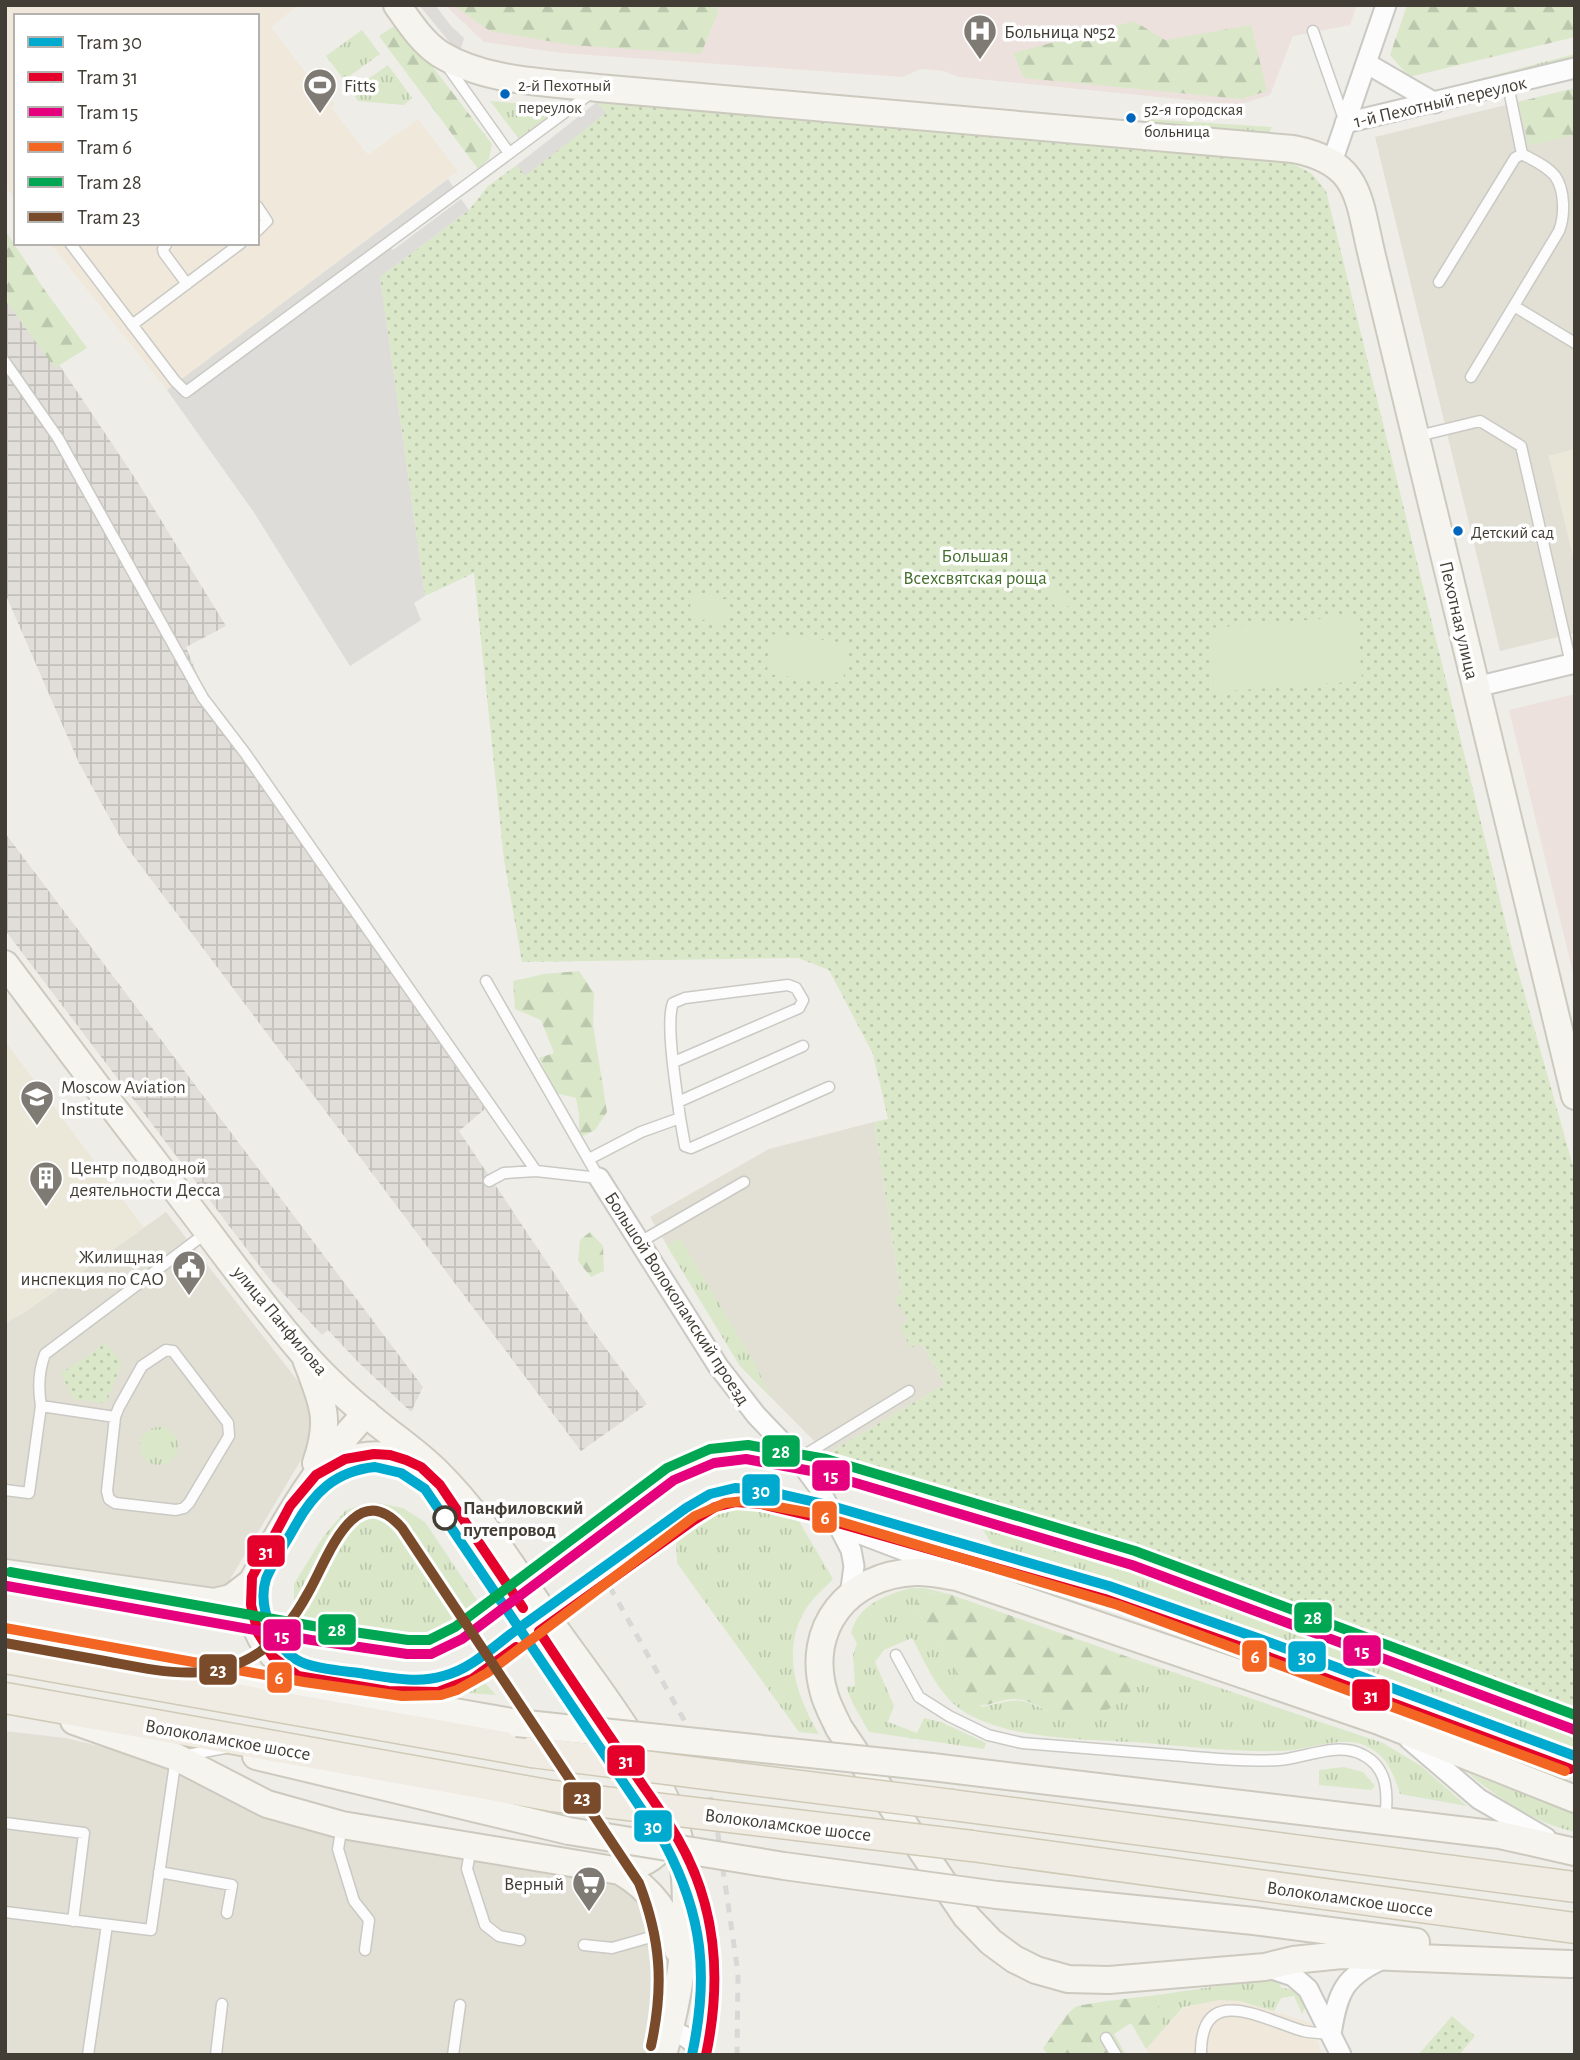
<svg xmlns="http://www.w3.org/2000/svg" width="1580" height="2060" viewBox="0 0 1580 2060" font-family="'Alegreya Sans',sans-serif">
<defs>
<pattern id="industrial-grid" width="8" height="8" patternUnits="userSpaceOnUse" patternTransform="scale(1.75)"><rect width="8" height="8" fill="#e1ded9"/><path d="M0 4h8M4 0v8" fill="none" stroke="#c2c0bb"/></pattern>
<pattern id="grass-tufts" width="24" height="20" patternUnits="userSpaceOnUse" patternTransform="scale(1.75)"><rect width="24" height="20" fill="#dae8c9"/><path d="M3 7l-1-3M5 7V3M7 7l1-3M15 17l-1-3M17 17v-4M19 17l1-3" fill="none" stroke="#bcc8ad"/></pattern>
<pattern id="forest-firs" width="22" height="20" patternUnits="userSpaceOnUse" patternTransform="scale(1.75)"><rect width="22" height="20" fill="#dae8c9"/><path d="M5 1l3.5 6h-7zM16 11l3.5 6h-7z" fill="#bcc8ad"/></pattern>
<pattern id="park-dots" width="8" height="8" patternUnits="userSpaceOnUse" patternTransform="scale(1.75)"><rect width="8" height="8" fill="#dae8c9"/><path d="M2 2h.1M6 6h.1" fill="none" stroke="#bcc8ad" stroke-width="1.8" stroke-linecap="round"/></pattern>
</defs>
<rect width="100%" height="100%" fill="#eeede8"/>
<path fill="#e2dfd5" d="M1563,91L1575,139V449L1549,456L1575,564V633L1500,651L1375,137Z
M874,1122L901,1294L908,1321L945,1384L827,1454L740,1366L650,1217L769,1149Z
M166,1212L308,1394L316,1409L311,1443L226,1586L220,1590L5,1563V1323L25,1312Z
M5,1731L65,1738L133,1754L195,1778L624,1884L657,1923L670,1961L669,1982L646,2055H5Z"/>
<path fill="#f0e9db" d="M5,5H299L271,27L318,89L322,86L335,104L331,107L368,155L418,119L458,171L378,231L380,277L425,596L414,603L421,620L350,666L253,511L167,390L50,243H257V16H16V200L5,187Z
M1220,2000L1240,2001L1309,2022L1313,2026L1322,2055H1150L1146,2049L1184,2007Z"/>
<path fill="url(#industrial-grid)" d="M5,289L62,369L137,481L226,626L186,647L215,718L485,1109L459,1131L593,1331L647,1404L581,1451L123,842L79,763L5,593Z
M5,833L423,1387L411,1412L358,1362L328,1330L322,1335L268,1277L5,930Z"/>
<path fill="#ebe8da" d="M1575,449V564L1549,456Z
M5,1041L144,1228L25,1312L5,1323Z"/>
<path fill="#ede1dd" d="M445,5H1357L1350,25L1293,36L1270,95L1238,105L959,77L943,71L921,69L903,77L562,53L484,42Z
M1575,694V981L1509,710Z"/>
<path fill="url(#grass-tufts)" d="M362,30L380,54L344,80L326,56Z
M1575,54V61L1438,95L1433,91Z
M388,65L412,98L404,105L358,101L351,91Z
M490,101L560,107L519,139Z
M1147,119L1272,127L1269,133L1262,136L1150,126Z
M680,1238L753,1360L771,1397L740,1366L667,1246Z
M140 1446a19 19 0 1 1 38 0a19 19 0 1 1-38 0Z
M739,1494L779,1497L797,1518L833,1579C826,1587 816,1595 810,1603C779,1645 795,1694 819,1734L799,1732L677,1563L675,1522L715,1497Z
M965,1501L1575,1733V1778L1451,1729L1010,1573Z
M379,1503L403,1508L425,1522L487,1615C474,1624 450,1646 437,1650C409,1660 335,1641 306,1633L294,1614V1584L323,1537L346,1510L364,1504Z
M911,1588H924L949,1594L922,1593L914,1609L954,1664L958,1688L982,1707C1015,1700 1017,1695 1049,1712L1133,1686L1134,1659L1383,1743L1421,1766L1467,1806L1400,1794C1393,1772 1387,1755 1364,1745C1338,1735 1307,1751 1280,1751C1235,1752 1191,1747 1146,1743C1091,1739 1006,1741 960,1709C937,1692 925,1662 912,1638L884,1650L875,1662L894,1706L888,1722L917,1733L924,1718L941,1722L986,1743L984,1749L869,1732L853,1704L846,1687L855,1686L853,1655L857,1643L851,1633C858,1605 885,1595 911,1588Z
M476,1673L496,1695L452,1692Z
M1344,1767L1363,1772L1375,1786L1371,1790L1319,1785V1770Z
M1468,1773L1575,1814V1832C1534,1822 1500,1800 1468,1773Z
M1266,1979L1282,1980L1280,1987L1302,1993L1307,2004L1302,2014L1294,1996L1281,1998L1274,2011L1240,2001L1220,2000L1183,2007L1163,2030L1157,1995Z"/>
<path fill="url(#forest-firs)" d="M453,5H713L719,10L701,54L571,45L490,31Z
M1407,5H1575V37L1409,77L1390,55Z
M1134,21L1165,40L1251,25L1267,91L1242,99L1024,78L1013,53Z
M399,23L492,144L489,159L478,169L379,36Z
M1575,88V139L1573,135L1529,146L1518,102Z
M5,230L44,289L87,348L55,368L5,300Z
M579,971L594,993L593,1025L607,1112L595,1130L579,1138V1115L576,1098L556,1093L539,1058L554,1053L541,1020L515,1009L513,981L544,974Z
M590,1232L603,1246L604,1271L591,1277L578,1261L580,1240Z
M922,1593L949,1594L1134,1659C1133,1667 1136,1679 1133,1686C1128,1704 1090,1720 1073,1719C1052,1718 1036,1700 1016,1699C998,1698 990,1709 968,1704L958,1688L954,1664L914,1609Z
M1157,1995L1163,2030L1146,2049L1131,2023L1114,2034L1126,2055H1048L1043,2048C1053,2036 1062,2018 1074,2008C1079,2003 1144,1997 1157,1995Z"/>
<path fill="url(#park-dots)" d="M597,102L1289,162L1311,173L1326,191L1513,953L1575,1173V1733L965,1501L827,1454L945,1384L921,1343L911,1348L899,1326L908,1320L895,1300L901,1294L874,1122L888,1119L873,1054L829,970L798,958L522,962L504,860L474,573L425,596L380,277L469,210L488,186L517,165L526,175L605,113Z
M106,1343L122,1363L106,1403L73,1399L61,1373Z
M1452,2016L1475,2036L1459,2055H1418Z"/>
<path fill="#dae8c9" d="M1063,586L1071,605L1057,611L1048,592Z
M693,593L729,600L725,624L688,617Z
M1357,616L1362,681L1214,692L1209,628Z
M771,634L847,643L843,683L767,674Z"/>
<path fill="#dddcd8" d="M419,5H435L451,26L464,38L461,49L451,44Z
M597,102L606,113L525,176L517,165Z
M448,179L454,188L385,240L393,250L461,199L469,210L380,277L425,596L414,603L421,620L350,666L253,511L167,390Z"/>
<g fill="none" stroke-linecap="round" stroke-linejoin="round">
<g stroke="#cac9c4" stroke-width="13">
<path id="lane" d="M1313,31L1344,119
M448,67L509,153
M1508,85L1522,154
M257,206L267,221L257,231
M70,243L175,381L186,392L591,93
M167,243L163,249L164,253L187,284
M1439,282L1515,158L1522,154C1533,160 1547,166 1555,176C1565,190 1565,216 1559,231L1471,377
M1514,306L1575,343
M132,325L241,243
M5,362L58,438L203,698L245,753L536,1171
M1418,436L1480,421L1521,446L1571,664
M486,981L599,1178
M678,1102L803,1046
M680,1118L685,1146L691,1148L829,1087
M589,1159L641,1132L680,1118C677,1093 665,1023 673,1003L685,998L788,985L796,988L803,1000L799,1008L674,1062
M489,1181L504,1173L536,1171L599,1178
M640,1242L744,1182
M166,1350L173,1351L228,1423L229,1436L189,1503L184,1508L176,1510L115,1503L109,1499L107,1491L115,1417L119,1407L142,1366Z
M41,1406C38,1388 38,1372 45,1354L206,1233
M798,1459L909,1391
M5,1490L29,1493L41,1406L115,1417
M896,1655L919,1697L949,1716L988,1735L1022,1743C1072,1747 1122,1751 1172,1755C1207,1758 1243,1762 1279,1760C1305,1758 1338,1741 1363,1755C1389,1768 1388,1796 1385,1821
M5,1823L84,1833L73,1921
M342,1826L338,1849L354,1901L369,1920L365,1950
M471,1847L467,1869L485,1925L499,1936L520,1940
M159,1872L232,1885L227,1913
M5,1912L151,1930L176,1757L225,1748
M584,1945L612,1948L672,1931
M1106,2038L1116,2055
M88,2055L107,1925
M216,2055L222,2004
M453,2055L460,2005
M1201,2055C1200,1980 1264,2020 1303,2031C1312,2033 1321,2033 1330,2034"/>
</g>
<g stroke="#cac9c4" stroke-width="23">
<path id="street" d="M1366,63L1435,103
M1345,123L1575,68
M1332,162L1386,5
M1476,687L1575,663
M599,1178L718,1366L756,1415L798,1459L818,1486L851,1550L854,1566L850,1596
M837,1518L858,1533L924,1558L947,1571
M1409,1739L1479,1799L1546,1838
M1266,1967L1293,1976L1308,1989L1341,2055
M670,2030C685,2036 694,2039 699,2055
M1331,2034C1338,1991 1344,1976 1385,1958"/>
</g>
<g stroke="#cccabf" stroke-width="30">
<path id="secondary" d="M397,5C409,22 422,42 440,54C486,82 546,82 598,88L1293,149C1361,162 1358,198 1372,256L1575,1096
M5,964C64,1043 123,1121 183,1199C222,1250 260,1303 302,1352C327,1381 359,1409 390,1433C406,1445 422,1457 436,1471C482,1516 516,1573 553,1626C595,1685 666,1773 680,1843C694,1908 681,1991 663,2055
M306,1359C322,1402 332,1418 316,1463
M318,1477C350,1453 385,1447 421,1469
M5,1573L214,1602L231,1598L252,1582
M228,1686L381,1699L517,1723
M328,1688C319,1685 310,1682 302,1678C267,1659 244,1621 252,1582C286,1519 317,1466 366,1413
M74,1721L176,1757L267,1804L342,1825L620,1871C651,1889 671,1915 678,1950
M256,1756L569,1831
M932,1767L1500,1835L1575,1852
M620,1871C644,1864 663,1855 670,1830
M997,1895L1254,1921L1416,1942
M1571,1964L1342,1955L1293,1960L1265,1967L1109,1980L1068,1979L1036,1970L1014,1959L991,1942L966,1916L839,1728C834,1717 827,1705 824,1693C805,1628 848,1575 915,1572C929,1571 943,1575 957,1577L1379,1721L1575,1799"/>
</g>
<g stroke="#cfc9b6" stroke-width="33">
<path id="primary" d="M5,1658L532,1752
M5,1698L553,1796
M952,1805L1575,1887
M972,1846L1575,1928"/>
</g>
<use href="#lane" stroke="#fcfcfc" stroke-width="10"/>
<use href="#street" stroke="#fcfcfc" stroke-width="19"/>
<use href="#secondary" stroke="#f5f4ee" stroke-width="26"/>
<use href="#primary" stroke="#f0ece3" stroke-width="30"/>
<path stroke="#d8d8d7" stroke-width="5" stroke-dasharray="9 9" stroke-linecap="butt" d="M601,1571L684,1720L705,1776L716,1821L738,1973L737,2055"/>
<g stroke="#cccabf" stroke-width="30" stroke-linecap="butt">
<path id="secondary-bridge" d="M517,1723L932,1767
M569,1831L784,1866L997,1895"/>
</g>
<g stroke="#cfc9b6" stroke-width="33" stroke-linecap="butt">
<path id="primary-bridge" d="M532,1752L952,1805
M553,1796L972,1846"/>
</g>
<use href="#secondary-bridge" stroke="#f5f4ee" stroke-width="26"/>
<use href="#primary-bridge" stroke="#f0ece3" stroke-width="30"/>
<g stroke="#fff" stroke-width="16">
<path id="tram-1" d="M375,1467L401,1473L425,1489L519,1628C496,1644 472,1669 443,1676C417,1684 386,1677 359,1673C343,1671 315,1669 301,1662C275,1650 257,1607 266,1579C273,1562 285,1544 294,1528C313,1493 335,1471 375,1467Z
M519,1628L665,1844C703,1916 709,1976 692,2055
M519,1628L686,1508L710,1494L735,1488L763,1490L828,1505L1109,1586L1263,1640L1575,1756"/>
</g>
<g stroke="#fff" stroke-width="16">
<path id="tram-2" d="M516,1647L472,1679L438,1692L388,1691L298,1676L273,1657L258,1633L251,1605L252,1577L290,1506L316,1475L345,1459L374,1454L390,1455L406,1460L421,1467L440,1485L523,1608
M706,2055C722,1979 717,1907 678,1839C664,1814 646,1791 631,1768C600,1722 569,1677 539,1631L694,1520L715,1507L736,1502L761,1504L824,1519L1105,1599L1258,1653L1570,1769"/>
</g>
<g stroke="#fff" stroke-width="16">
<path id="tram-3" d="M7,1586L311,1640L407,1654H431L462,1639L674,1480L714,1463L746,1459L822,1473L1132,1565L1575,1730"/>
</g>
<g stroke="#fff" stroke-width="16">
<path id="tram-4" d="M5,1628L304,1682L402,1696L441,1695L457,1690L487,1673L695,1516L725,1503L745,1501L811,1513L1118,1605L1565,1771"/>
</g>
<g stroke="#fff" stroke-width="16">
<path id="tram-5" d="M10,1572L313,1626L408,1640H429L455,1627L667,1468L710,1449L748,1445L826,1459L1135,1551L1575,1715"/>
</g>
<g stroke="#fff" stroke-width="16">
<path id="tram-6" d="M5,1643C39,1649 72,1655 105,1661C159,1671 213,1685 261,1651C281,1636 296,1615 308,1593C327,1561 354,1474 402,1528L639,1883C661,1940 664,1986 651,2046"/>
</g>
<use href="#tram-1" stroke="#00a9ce" stroke-width="10"/>
<use href="#tram-2" stroke="#e4002b" stroke-width="10"/>
<use href="#tram-3" stroke="#e5007d" stroke-width="10"/>
<use href="#tram-4" stroke="#f26522" stroke-width="10"/>
<use href="#tram-5" stroke="#00a651" stroke-width="10"/>
<use href="#tram-6" stroke="#7a4b2a" stroke-width="10"/>
</g>
<defs>
<g id="hospital-pin" transform="scale(1.75)"><path d="M0 17L-7.5 6A9.5 9.5 0 1 1 7.5 6Z" fill="#7f7b74" stroke="#fff"/><path d="M-5-5h3v3.5h4V-5h3V5h-3V1.5h-4V5h-3Z" fill="#fff"/></g>
<g id="stadium-pin" transform="scale(1.75)"><path d="M0 17L-7.5 6A9.5 9.5 0 1 1 7.5 6Z" fill="#7f7b74" stroke="#fff"/><path d="M0-5a6.5 5 0 1 0 0 10a6.5 5 0 1 0 0-10ZM-3.5-1.8h7v3.6h-7Z" fill="#fff"/></g>
<g id="university-pin" transform="scale(1.75)"><path d="M0 17L-7.5 6A9.5 9.5 0 1 1 7.5 6Z" fill="#7f7b74" stroke="#fff"/><path d="M0-5L7-2L0 1L-7-2ZM-4 1L0 2.5L4 1V4Q0 6-4 4Z" fill="#fff"/></g>
<g id="building-pin" transform="scale(1.75)"><path d="M0 17L-7.5 6A9.5 9.5 0 1 1 7.5 6Z" fill="#7f7b74" stroke="#fff"/><path d="M-4-6H4V6H1V3H-1V6H-4ZM-2.5-4.3h1.7v1.8h-1.7ZM.8-4.3h1.7v1.8H.8ZM-2.5-1h1.7V.8h-1.7ZM.8-1h1.7V.8H.8Z" fill="#fff"/></g>
<g id="civic-pin" transform="scale(1.75)"><path d="M0 17L-7.5 6A9.5 9.5 0 1 1 7.5 6Z" fill="#7f7b74" stroke="#fff"/><path d="M-.6-6.5H3V-4.5H.6V-3L4-1V1h2V6H-6V1h2V-1L-.6-3ZM-1.2 2.5V6h2.4V2.5Z" fill="#fff"/></g>
<g id="supermarket-pin" transform="scale(1.75)"><path d="M0 17L-7.5 6A9.5 9.5 0 1 1 7.5 6Z" fill="#7f7b74" stroke="#fff"/><path d="M-6-5.5h2.5l.6 2H6L4.5 2H-2.5L-4.4-4H-6ZM-1.5 3.2a1.3 1.3 0 1 0 .1 0ZM3 3.2a1.3 1.3 0 1 0 .1 0Z" fill="#fff"/></g>
</defs>
<g fill-rule="evenodd">
<use href="#hospital-pin" x="980" y="31"/>
<use href="#stadium-pin" x="320" y="85"/>
<use href="#university-pin" x="37" y="1097"/>
<use href="#building-pin" x="46" y="1178"/>
<use href="#civic-pin" x="189" y="1267"/>
<use href="#supermarket-pin" x="589" y="1883"/>
</g>
<g fill="#0065bd" stroke="#fff" stroke-width="2.5">
<circle cx="505" cy="94" r="6"/>
<circle cx="1131" cy="118" r="6"/>
<circle cx="1458" cy="531" r="6"/>
</g>
<circle fill="#fff" stroke="#433e35" stroke-width="3.5" cx="445" cy="1518" r="11"/>
<g text-anchor="middle" stroke-width="7" stroke-linejoin="round" paint-order="stroke">
<g font-size="17" fill="#433e35" stroke="#fff" text-anchor="start">
<text x="518" y="91">2-й Пехотный<tspan x="518" dy="22">переулок</tspan></text>
<text x="1144" y="115">52-я городская<tspan x="1144" dy="22">больница</tspan></text>
<text x="1471" y="538">Детский сад</text>
</g>
<g font-size="19" fill="#433e35" stroke="#fff" text-anchor="start">
<text x="1004" y="38">Больница №52</text>
<text x="344" y="92">Fitts</text>
<text x="61" y="1093">Moscow Aviation<tspan x="61" dy="22">Institute</tspan></text>
<text x="70" y="1174">Центр подводной<tspan x="70" dy="22">деятельности Десса</tspan></text>
<text x="164" y="1263" text-anchor="end">Жилищная<tspan x="164" dy="22">инспекция по САО</tspan></text>
<text x="564" y="1890" text-anchor="end">Верный</text>
</g>
<g font-size="19" fill="#433e35" stroke="#fff">
<text transform="translate(1440 101) rotate(-13)" y="7">1-й Пехотный переулок</text>
<text transform="translate(1460 620) rotate(77)" y="7">Пехотная улица</text>
<text transform="translate(678 1298) rotate(57)" y="7">Большой Волоколамский проезд</text>
<text transform="translate(281 1320) rotate(50)" y="7">улица Панфилова</text>
<text transform="translate(228 1739) rotate(10)" y="7">Волоколамское шоссе</text>
<text transform="translate(788 1824) rotate(7)" y="7">Волоколамское шоссе</text>
<text transform="translate(1350 1898) rotate(8)" y="7">Волоколамское шоссе</text>
</g>
<g font-size="19" fill="#44702d" stroke="#fff">
<text x="975" y="562">Большая<tspan x="975" dy="22">Всехсвятская роща</tspan></text>
</g>
<g font-size="19" font-weight="bold" fill="#433e35" stroke="#fff" text-anchor="start">
<text x="463" y="1514">Панфиловский<tspan x="463" dy="22">путепровод</tspan></text>
</g>
</g>
<g stroke="#fff" stroke-width="2.5">
<rect x="761" y="1434" width="40" height="34" rx="7" fill="#00a651"/>
<rect x="811" y="1459" width="40" height="33" rx="7" fill="#e5007d"/>
<rect x="741" y="1473" width="40" height="34" rx="7" fill="#00a9ce"/>
<rect x="811" y="1500" width="27" height="34" rx="7" fill="#f26522"/>
<rect x="246" y="1534" width="40" height="34" rx="7" fill="#e4002b"/>
<rect x="1293" y="1601" width="40" height="33" rx="7" fill="#00a651"/>
<rect x="317" y="1613" width="40" height="33" rx="7" fill="#00a651"/>
<rect x="262" y="1618" width="40" height="34" rx="7" fill="#e5007d"/>
<rect x="1342" y="1634" width="40" height="33" rx="7" fill="#e5007d"/>
<rect x="1241" y="1639" width="27" height="34" rx="7" fill="#f26522"/>
<rect x="1287" y="1640" width="40" height="33" rx="7" fill="#00a9ce"/>
<rect x="198" y="1653" width="40" height="33" rx="7" fill="#7a4b2a"/>
<rect x="266" y="1661" width="27" height="33" rx="7" fill="#f26522"/>
<rect x="1351" y="1678" width="40" height="34" rx="7" fill="#e4002b"/>
<rect x="606" y="1744" width="40" height="33" rx="7" fill="#e4002b"/>
<rect x="562" y="1781" width="40" height="34" rx="7" fill="#7a4b2a"/>
<rect x="633" y="1809" width="40" height="34" rx="7" fill="#00a9ce"/>
</g>
<g font-size="19" text-anchor="middle" font-weight="bold" fill="#fff">
<text x="781" y="1458">28</text>
<text x="831" y="1482">15</text>
<text x="761" y="1497">30</text>
<text x="825" y="1524">6</text>
<text x="266" y="1558">31</text>
<text x="1313" y="1624">28</text>
<text x="337" y="1636">28</text>
<text x="282" y="1642">15</text>
<text x="1362" y="1657">15</text>
<text x="1255" y="1663">6</text>
<text x="1307" y="1663">30</text>
<text x="218" y="1676">23</text>
<text x="279" y="1684">6</text>
<text x="1371" y="1702">31</text>
<text x="626" y="1767">31</text>
<text x="582" y="1804">23</text>
<text x="653" y="1833">30</text>
</g>
<rect width="1580" height="2060" fill="none" stroke="#433e35" stroke-width="14"/>
<rect x="14" y="14" width="245" height="231" fill="#ffffff" stroke="#b4b2ae" stroke-width="2"/>
<rect x="28" y="37" width="35" height="10" fill="#00a9ce" stroke="#b4b2ae" stroke-width="2"/>
<text x="77" y="49" font-size="21" fill="#433e35">Tram 30</text>
<rect x="28" y="72" width="35" height="10" fill="#e4002b" stroke="#b4b2ae" stroke-width="2"/>
<text x="77" y="84" font-size="21" fill="#433e35">Tram 31</text>
<rect x="28" y="107" width="35" height="10" fill="#e5007d" stroke="#b4b2ae" stroke-width="2"/>
<text x="77" y="119" font-size="21" fill="#433e35">Tram 15</text>
<rect x="28" y="142" width="35" height="10" fill="#f26522" stroke="#b4b2ae" stroke-width="2"/>
<text x="77" y="154" font-size="21" fill="#433e35">Tram 6</text>
<rect x="28" y="177" width="35" height="10" fill="#00a651" stroke="#b4b2ae" stroke-width="2"/>
<text x="77" y="189" font-size="21" fill="#433e35">Tram 28</text>
<rect x="28" y="212" width="35" height="10" fill="#7a4b2a" stroke="#b4b2ae" stroke-width="2"/>
<text x="77" y="224" font-size="21" fill="#433e35">Tram 23</text>
</svg>
